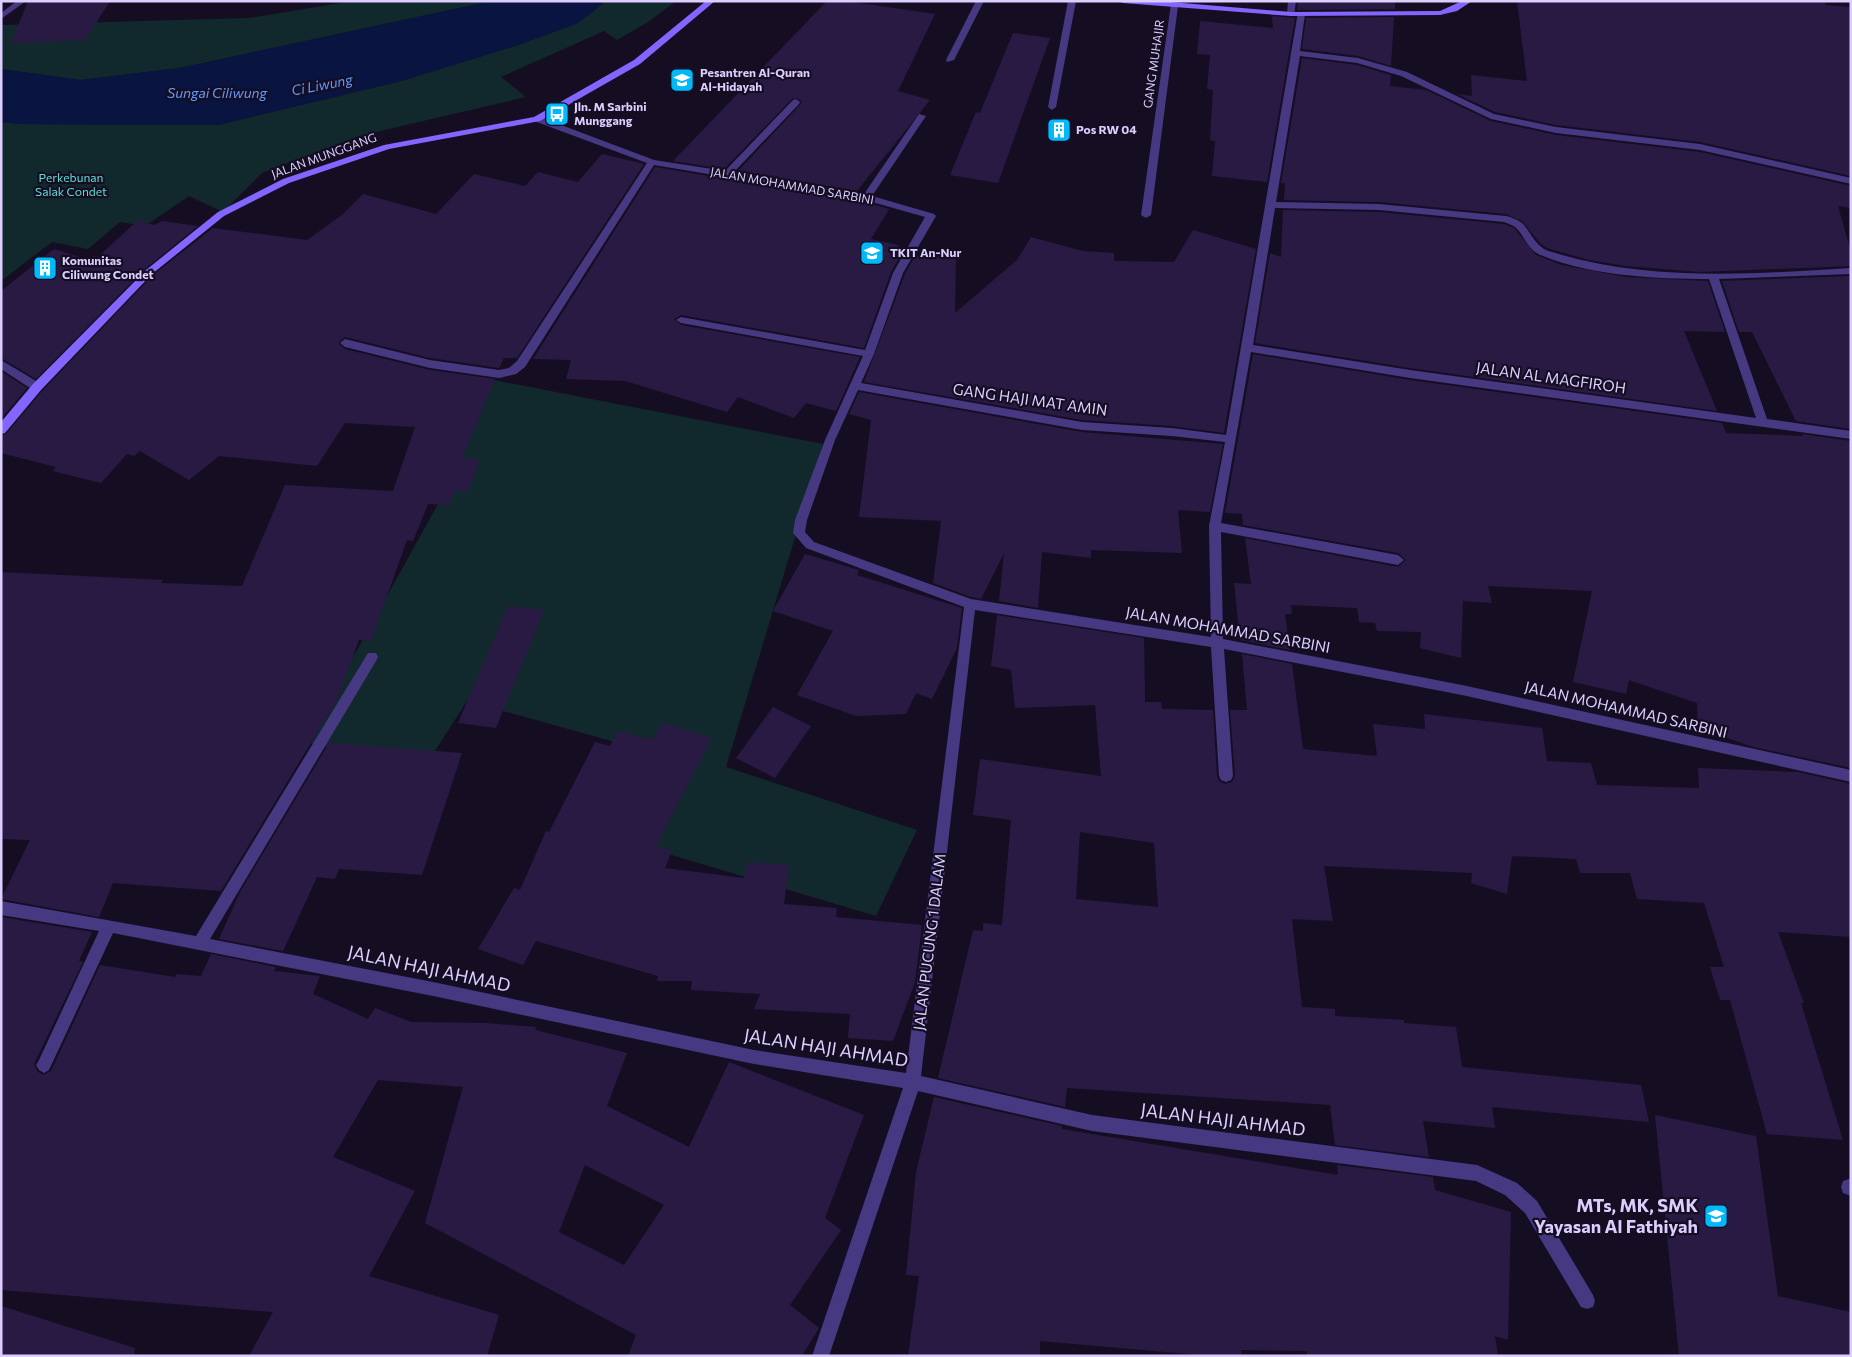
<svg xmlns="http://www.w3.org/2000/svg" width="1852" height="1357" viewBox="0 0 1852 1357" font-family="Commissioner,sans-serif">
<rect width="100%" height="100%" fill="#150e23"/>
<path fill="#11292d" d="M353,1H492L180,68L80,80L1,69V25L250,18Z
M606,1H676L648,22L617,40L604,31L501,77L526,97L359,136L262,173L223,212L189,196L145,226L120,222L88,249L52,242L1,281V122L20,124L218,125L401,81L518,45L578,23Z
M483,378L823,444L726,767L917,830L876,916L648,848L644,750L467,701L422,771L306,742L458,468Z"/>
<path fill="#091440" d="M492,1H606L578,23L518,45L401,81L218,125L20,124L1,122V69L80,80L180,68Z"/>
<path fill="#291a44" fill-rule="evenodd" d="M28,1H110L85,40L11,43Z
M827,1H846L935,14L898,91L930,100L857,191L738,171L800,105L802,102L797,98L792,99L724,169L673,161Z
M1298,1H1395V9L1297,10Z
M1517,1H1824L1826,5L1851,7V176L1700,142L1556,125L1495,112L1457,94L1472,96L1471,75L1527,81Z
M1272,16L1295,18L1267,182L1212,176L1215,141L1210,140L1213,90L1207,89L1210,55L1197,54L1200,21L1273,28Z
M1394,17L1391,66L1358,56L1302,49L1306,18Z
M1013,33L1050,38L998,183L950,175L976,112L980,113Z
M1302,58L1357,65L1391,75L1390,86L1426,90L1491,121L1556,135L1700,152L1851,186V208L1838,206L1851,252V266L1700,272L1626,266L1589,260L1547,248L1540,243L1522,221L1506,214L1379,202L1284,200L1285,183H1281Z
M602,154L644,164L517,358H504L499,368L430,358L345,337L339,342V344L345,349L430,370L495,379L462,458L480,459L468,491H454L449,505L428,504L413,541L407,540L371,641L359,640L337,700L221,891L113,883L99,917L1,899L30,840L1,839V572L163,580L161,583L242,586L285,485L393,491L415,427L345,423L317,466L219,456L189,480L140,451L134,456L127,454L101,483L53,471L56,467L1,453V436L6,434L42,391L153,275L213,228L307,240L342,215L363,194L436,214L474,174L525,186L538,172L578,182Z
M655,167L865,202L889,209L871,239L899,245L894,255H901L891,272L864,348L681,315L674,319L681,325L860,357L836,411L806,403L794,418L738,397L727,412L625,381L566,379L571,360L533,359Z
M1283,210L1379,212L1504,224L1514,228L1536,255L1562,265L1625,277L1708,281L1725,332L1684,331L1717,411L1410,368L1255,343L1270,253L1281,257Z
M137,221L155,225L162,221L198,226L145,269L36,379L1,358V291L54,249L89,260L94,256L98,257Z
M1193,230L1256,249L1224,433L1172,426L1082,420L864,382L905,274L915,256L956,257L955,313L1017,260L1031,237L1083,251L1114,253V261L1174,262Z
M1851,276V429L1796,421L1752,332H1739L1722,281Z
M1253,354L1410,380L1722,423L1726,433L1803,436L1802,434L1851,441V768L1753,747L1698,728L1697,703L1629,680L1626,694L1573,682L1592,591L1488,586L1492,603L1463,601L1461,658L1420,648L1421,632L1377,631L1375,623L1359,622L1357,608L1291,605L1292,614H1285L1290,650L1240,640L1234,583L1251,584L1245,538L1398,567L1406,560L1398,553L1243,525L1242,514L1225,513Z
M1,371L27,388L1,419Z
M859,392L1082,432L1223,444L1210,512L1178,510L1182,553L1091,550V558L1042,552L1038,608L999,601L1004,553L981,599L971,597L933,583L941,521L859,517L871,420L849,414Z
M805,554L859,570L857,575L962,608L957,648L932,699L916,693L906,714L856,716L797,695L833,631L773,611Z
M508,606L544,610L496,728L458,723Z
M997,615L1144,638L1145,702H1161L1162,709L1213,710L1217,776L1219,781L1225,784L1232,782L1235,776L1230,710H1247L1242,654L1292,664L1303,749L1377,756L1373,724L1425,729L1424,714L1542,728L1547,761L1591,763L1597,785L1699,788L1698,768L1798,772L1851,784V937L1778,932L1804,1003H1801L1843,1140L1767,1134L1730,1000H1720L1710,967H1724L1704,903L1637,899L1630,873H1580L1576,859L1512,856L1507,894L1471,883L1472,873L1324,866L1333,921L1292,919L1302,1007L1335,1009V1016L1404,1020V1023L1456,1027L1462,1067L1641,1085L1649,1122L1492,1107L1495,1128L1423,1121L1429,1157L1335,1145L1330,1105L1067,1088L1065,1107L938,1078L973,930L983,931V923L1002,925L1011,820L973,815L980,759L1101,776L1095,705L1015,708L1011,670L991,666ZM1080,832L1154,843L1158,907L1076,899Z
M773,707L811,726L775,778L736,758Z
M662,723L712,738L656,846L672,851L665,868L744,878L747,862L789,865L784,904L837,908L836,917L922,925L915,982L893,1041L848,1038L850,1014L754,1009L760,994L691,990L692,981H657L658,976L536,941L523,965L478,949L514,888L520,890L546,831L549,832L595,742L610,746L618,731L652,740Z
M329,743L462,753L422,875L339,869L335,879L317,877L283,951L219,939L240,892Z
M1,917L92,932L79,961L83,962L34,1064L37,1071L43,1075L51,1071L100,965L175,977L176,974L201,976L211,954L276,967L274,971L320,976L313,994L368,1019L375,1008L411,1022L487,1023L536,1027L535,1030L627,1053L607,1106L689,1147L729,1062L864,1115L825,1218L841,1230L790,1305L819,1328L802,1356H628L636,1335L425,1223L463,1087L378,1080L333,1157L415,1191L369,1276L499,1315L487,1356H249L273,1312L1,1290ZM585,1165L664,1205L624,1265L559,1232Z
M934,1097L1062,1126V1129L1338,1175L1337,1165L1433,1177L1435,1190L1511,1212L1508,1340L1495,1336L1498,1356H1307V1351L1241,1350L1242,1356H1211L1040,1341V1356H908L919,1276L906,1275L916,1172Z
M1655,1115L1756,1136L1778,1296L1851,1312V1356H1679Z
M1,1306L135,1348L134,1356H1Z"/>
<g fill="none" stroke-linecap="round" stroke-linejoin="round">
<path fill="#473882" fill-rule="evenodd" d="M1,360L41,384V390H33L1,369Z"/>
<path fill="#473882" fill-rule="evenodd" d="M17,1H26L1,19V13Z
M976,1H984L954,60L947,62L946,60Z
M1068,1H1076L1056,107L1052,110L1048,107Z
M1288,1H1296L1294,16L1287,14Z
M1171,4L1178,6L1151,215L1146,218L1141,215Z
M1298,12L1305,14L1300,51L1358,58L1407,72L1494,114L1556,127L1700,144L1851,178V184L1700,150L1556,133L1491,119L1401,76L1357,63L1300,56L1276,202L1379,204L1506,216C1511,217 1519,220 1523,224C1533,235 1536,248 1552,252C1648,282 1752,274 1851,268V274L1719,279L1767,419L1851,431V439L1410,378L1251,352L1221,523L1398,555L1404,560L1398,565L1221,532L1223,639L1462,685L1851,770V782L1462,695L1224,649L1233,776L1231,780L1226,782L1221,780L1219,776L1211,647L975,610L921,1076L1092,1115L1477,1165L1517,1183L1537,1201L1593,1295L1595,1301L1593,1307L1587,1309L1581,1307L1525,1213L1505,1195L1476,1181L1092,1131L918,1091L829,1356H812L903,1088L754,1064L433,996L113,933L49,1070L44,1073L39,1070L36,1065L39,1060L99,931L1,915V901L196,936L368,653H376L378,657L376,661L210,939L433,982L754,1050L906,1073L964,607L806,548L793,533L795,520L825,440L863,356L681,323L676,320L681,317L865,350L893,273L925,217L865,200L654,165L525,367L516,374L499,378L430,368L345,347L340,343L345,339L430,360L499,370L509,368L517,361L647,163L534,121V117H540L654,160L725,171L793,100L796,99L800,102L799,104L734,172L864,194L919,114L926,116L872,196L934,214L936,216L903,273L874,354L861,383L1082,422L1172,428L1226,435ZM1275,208L1379,210L1504,222C1507,223 1512,225 1515,227C1525,235 1526,250 1543,256C1592,276 1657,279 1709,279L1756,418L1410,370L1253,345ZM858,390L1082,430L1172,436L1225,442L1209,526L1211,637L971,599L814,542L805,532L807,520L835,440Z
M1849,1179L1851,1180V1196L1843,1193L1841,1187L1843,1181Z"/>
<path fill="#8266ff" fill-rule="evenodd" d="M706,1H715L640,64L540,121L389,149L289,183L224,216L152,274L41,390L5,433L1,434V422L33,384L146,270L218,212L283,179L384,145L534,117L634,60Z
M1119,1H1158L1291,12L1440,11L1462,1H1472L1457,11L1440,15L1291,16L1123,3Z"/>
</g>
<defs>
<g id="school-square" transform="scale(1.25)"><rect x="-9" y="-9" width="18" height="18" rx="4" fill="#00b9fa" stroke="#150e23"/><path d="M0-5L7-2L0 1L-7-2ZM-4 1L0 2.5L4 1V4Q0 6-4 4Z" fill="#fff"/></g>
<g id="bus-square" transform="scale(1.25)"><rect x="-9" y="-9" width="18" height="18" rx="4" fill="#00b9fa" stroke="#150e23"/><path d="M-5-6H5V4H4V6H2V4H-2V6H-4V4H-5ZM-3.5-4V0h7V-4ZM-3.5 1.2v1.5H-2V1.2ZM2 1.2v1.5H3.5V1.2Z" fill="#fff"/></g>
<g id="building-square" transform="scale(1.25)"><rect x="-9" y="-9" width="18" height="18" rx="4" fill="#00b9fa" stroke="#150e23"/><path d="M-4-6H4V6H1V3H-1V6H-4ZM-2.5-4.3h1.7v1.8h-1.7ZM.8-4.3h1.7v1.8H.8ZM-2.5-1h1.7V.8h-1.7ZM.8-1h1.7V.8H.8Z" fill="#fff"/></g>
</defs>
<g fill-rule="evenodd">
<use href="#school-square" x="682" y="80"/>
<use href="#bus-square" x="557" y="114"/>
<use href="#building-square" x="1059" y="130"/>
<use href="#school-square" x="872" y="253"/>
<use href="#building-square" x="45" y="268"/>
<use href="#school-square" x="1716" y="1216"/>
</g>
<g text-anchor="middle" stroke-width="4.5" stroke-linejoin="round" paint-order="stroke">
<g font-size="12" fill="#dccfff" stroke="#150e23">
<text transform="translate(1154 64) rotate(-82)" y="4">GANG MUHAJIR</text>
<text transform="translate(324 156) rotate(-20)" y="4">JALAN MUNGGANG</text>
<text transform="translate(792 186) rotate(10)" y="4">JALAN MOHAMMAD SARBINI</text>
</g>
<g font-size="12" font-weight="bold" fill="#dccfff" stroke="#150e23" text-anchor="start">
<text x="700" y="77">Pesantren Al-Quran<tspan x="700" dy="14">Al-Hidayah</tspan></text>
<text x="574" y="111">Jln. M Sarbini<tspan x="574" dy="14">Munggang</tspan></text>
<text x="1076" y="134">Pos RW 04</text>
<text x="890" y="257">TKIT An-Nur</text>
<text x="62" y="265">Komunitas<tspan x="62" dy="14">Ciliwung Condet</tspan></text>
</g>
<g font-size="12" fill="#5be0d4" stroke="#150e23">
<text x="71" y="182">Perkebunan<tspan x="71" dy="14">Salak Condet</tspan></text>
</g>
<g font-size="14" font-style="italic" fill="#5d9aff" stroke="#150e23">
<text transform="translate(322 85) rotate(-11)" y="5">Ci Liwung</text>
<text x="217" y="98">Sungai Ciliwung</text>
</g>
<g font-size="15" fill="#dccfff" stroke="#150e23">
<text transform="translate(1551 378) rotate(8)" y="5">JALAN AL MAGFIROH</text>
<text transform="translate(1030 400) rotate(8)" y="5">GANG HAJI MAT AMIN</text>
<text transform="translate(1228 630) rotate(10)" y="5">JALAN MOHAMMAD SARBINI</text>
<text transform="translate(1626 710) rotate(13)" y="5">JALAN MOHAMMAD SARBINI</text>
<text transform="translate(930 942) rotate(-83)" y="5">JALAN PUCUNG 1 DALAM</text>
</g>
<g font-size="18" fill="#dccfff" stroke="#150e23">
<text transform="translate(429 969) rotate(12)" y="6">JALAN HAJI AHMAD</text>
<text transform="translate(826 1048) rotate(9)" y="6">JALAN HAJI AHMAD</text>
<text transform="translate(1223 1120) rotate(7)" y="6">JALAN HAJI AHMAD</text>
</g>
<g font-size="18" font-weight="bold" fill="#dccfff" stroke="#150e23" text-anchor="end">
<text x="1698" y="1212">MTs, MK, SMK<tspan x="1698" dy="21">Yayasan Al Fathiyah</tspan></text>
</g>
</g>
<rect width="1852" height="1357" fill="none" stroke="#dccfff" stroke-width="5"/>
</svg>
